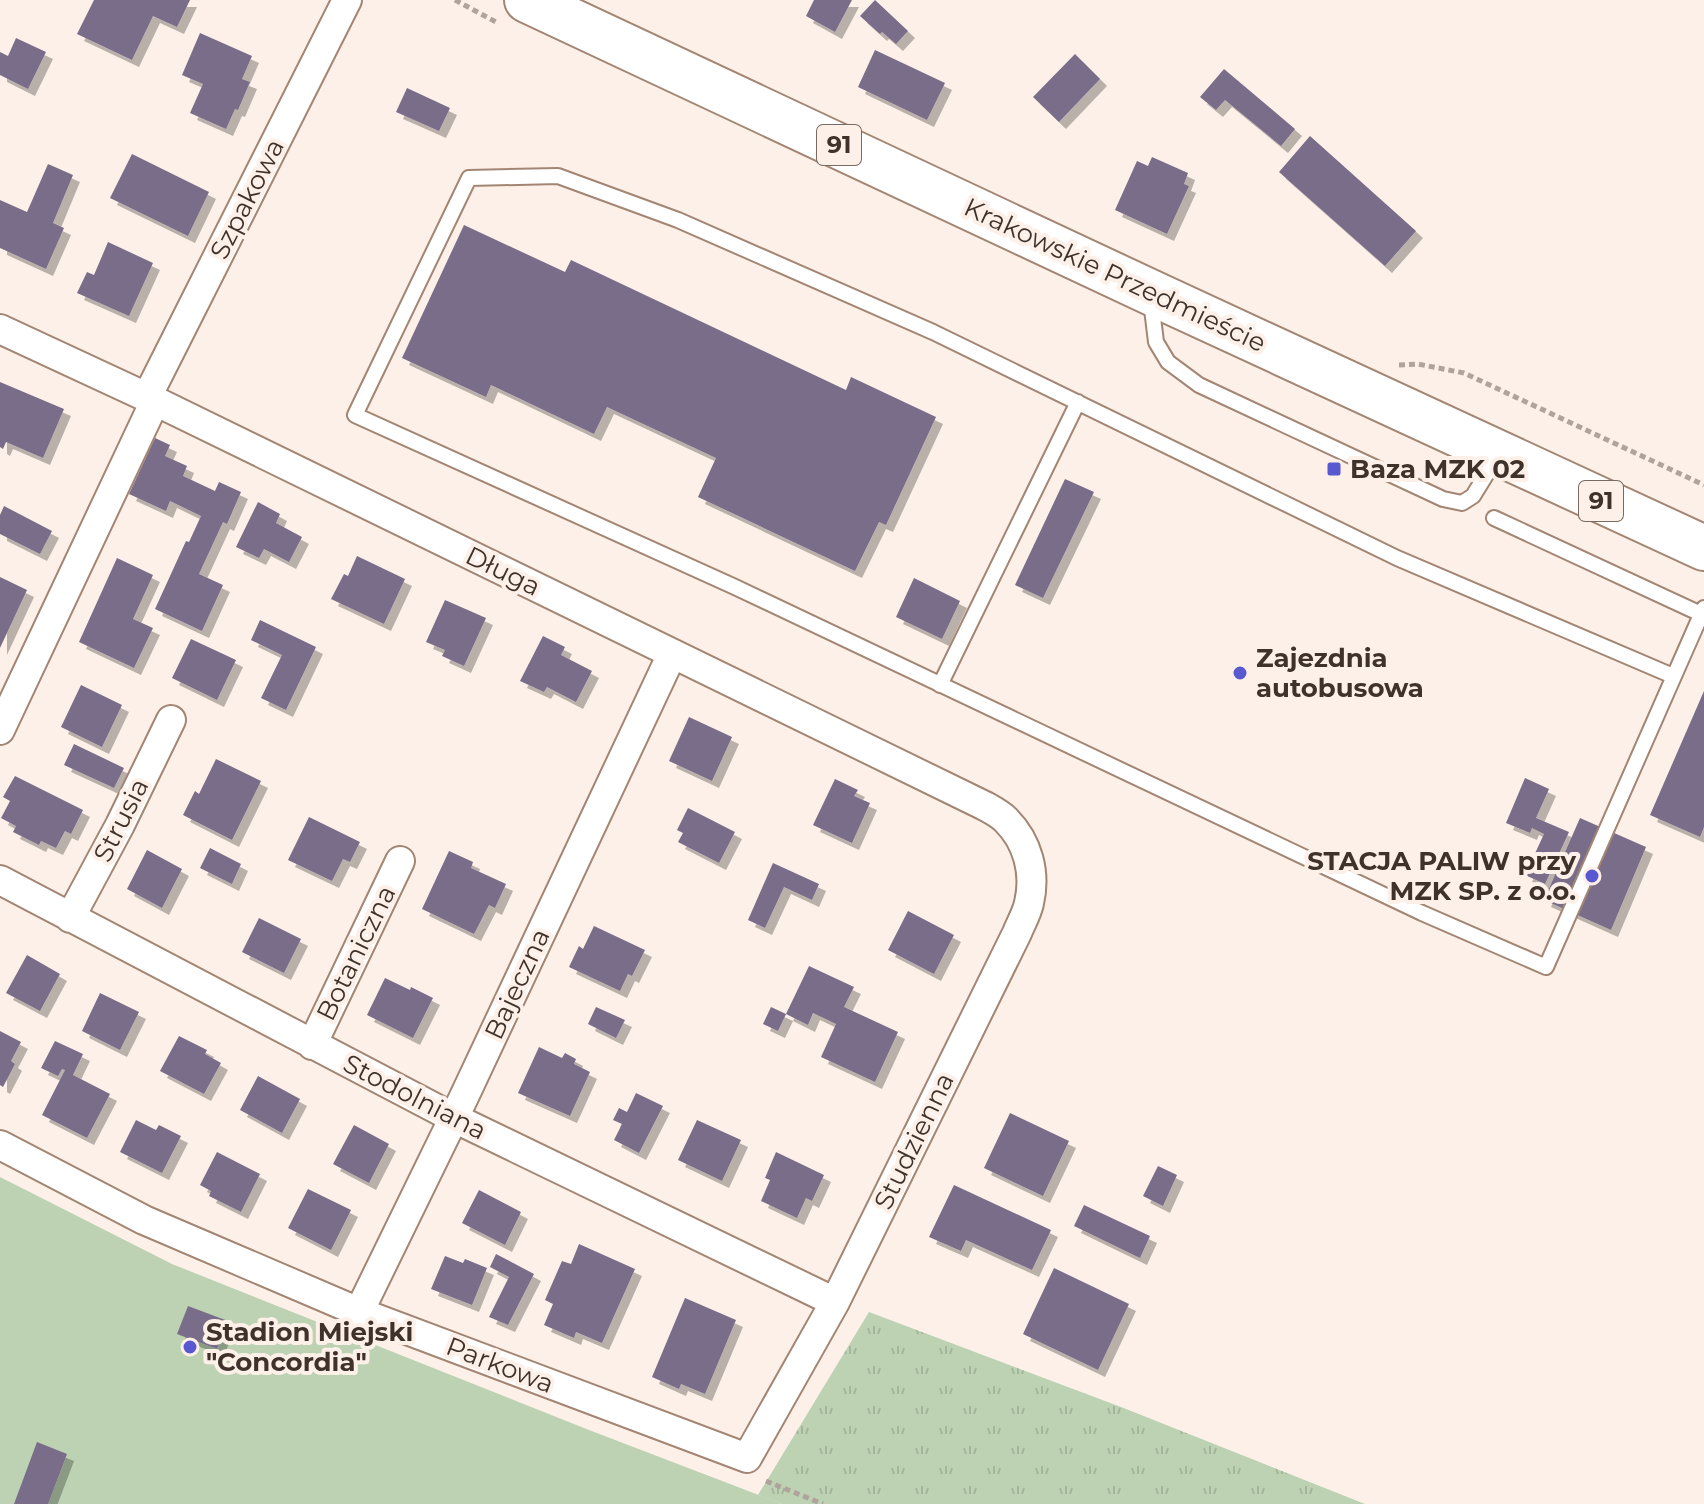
<svg xmlns="http://www.w3.org/2000/svg" width="1704" height="1504" viewBox="0 0 1704 1504" font-family="Montserrat,sans-serif">
<defs>
<pattern id="grass-tufts" width="24" height="20" patternUnits="userSpaceOnUse" patternTransform="scale(2)"><rect width="24" height="20" fill="#bcd2b3"/><path d="M3 7l-1-3M5 7V3M7 7l1-3M15 17l-1-3M17 17v-4M19 17l1-3" fill="none" stroke="#a3b59a"/></pattern>
<filter id="shadow"><feDropShadow dx="7" dy="7" stdDeviation="0" flood-color="#0004"/></filter>
</defs>
<rect width="100%" height="100%" fill="#fdf0e8"/>
<path fill="url(#grass-tufts)" d="M869,1312L1121,1407L1365,1504H782L758,1495Z"/>
<path fill="#bcd2b3" d="M0,1177L172,1264L589,1430L782,1504H0Z"/>
<path fill="#7a6d89" filter="url(#shadow)" d="M94,0H190L177,27L153,16L132,60L77,34Z
M814,0H852L835,32L806,16Z
M875,0L908,31L896,44L882,32L880,34L860,16Z
M200,33L252,56L242,79L250,82L238,110L235,109L226,129L190,113L203,84L182,75Z
M16,38L46,52L28,89L0,75V52L8,56Z
M875,50L945,83L927,120L858,87Z
M1075,54L1100,79L1059,122L1033,97Z
M1224,69L1295,129L1281,146L1225,100L1216,110L1200,97Z
M407,88L450,108L439,131L396,112Z
M1310,136L1416,231L1385,266L1279,172Z
M132,154L209,192L188,236L110,198Z
M1152,157L1188,173L1184,184L1189,186L1167,234L1115,210L1137,161L1148,166Z
M48,164L73,175L53,223L64,228L46,269L0,248V200L27,212Z
M464,225L565,272L571,260L846,390L851,377L936,417L886,525L879,522L855,571L698,497L716,458L607,407L594,434L491,385L486,397L402,358Z
M108,242L153,263L129,316L77,293L87,272L94,275Z
M0,382L64,409L43,458L6,442L3,449L0,447Z
M155,438L170,445L165,456L187,466L183,476L215,491L219,482L241,492L227,524L223,522L199,574L223,585L202,631L155,609L186,541L189,542L201,516L170,501L166,511L129,494Z
M1065,479L1094,492L1043,598L1015,585Z
M258,502L280,514L276,523L302,537L289,562L264,549L259,558L236,547Z
M4,506L52,531L40,554L0,534V515Z
M357,556L405,579L384,624L331,599L344,574L348,576Z
M117,558L153,575L133,619L153,628L134,668L79,642Z
M0,577L27,590L0,648Z
M914,578L960,601L942,639L896,617Z
M445,600L486,618L464,666L442,656L445,650L426,642Z
M260,620L316,647L286,710L261,698L282,655L251,640Z
M543,636L565,647L561,655L592,671L576,702L547,687L544,692L520,681Z
M191,639L236,660L217,700L172,678Z
M81,685L122,705L102,747L61,727Z
M1704,691V827L1700,837L1650,815Z
M689,717L732,737L712,781L669,761Z
M74,744L124,768L114,788L64,765Z
M216,759L261,781L232,840L183,815L195,791L199,794Z
M15,776L83,810L71,834L65,831L56,848L41,841L39,845L13,832L16,826L1,818L10,801L3,797Z
M1525,778L1549,789L1536,818L1569,832L1545,884L1525,875L1544,834L1532,828L1530,833L1506,823Z
M835,779L858,790L854,796L870,803L852,843L813,825Z
M688,808L735,832L719,863L678,842L683,833L677,830Z
M309,817L360,842L350,862L343,859L332,881L288,860Z
M1580,818L1646,847L1611,930L1544,900Z
M210,848L241,864L232,884L200,868Z
M147,850L182,869L162,908L127,889Z
M449,851L473,862L471,868L506,884L495,908L489,905L474,934L422,909Z
M773,863L819,884L812,900L784,887L765,928L748,920Z
M908,911L954,935L934,974L888,950Z
M259,918L301,939L284,973L242,952Z
M594,926L645,950L632,976L628,974L620,991L569,967L579,946L583,949Z
M27,955L60,974L40,1011L6,993Z
M809,966L854,987L844,1007L898,1032L875,1082L821,1057L836,1024L813,1013L808,1025L786,1014L778,1031L763,1024L771,1007L786,1014Z
M385,978L410,990L411,987L433,998L413,1038L367,1015Z
M100,993L139,1012L120,1050L82,1031Z
M596,1007L625,1020L616,1038L588,1024Z
M0,1031L21,1042L11,1061L15,1064L3,1087L0,1085Z
M179,1036L207,1050L205,1054L221,1063L204,1094L160,1071Z
M55,1041L83,1054L73,1075L110,1094L87,1138L42,1115L65,1070L62,1069L58,1076L41,1068Z
M539,1047L562,1058L565,1053L576,1059L574,1064L590,1072L570,1116L518,1093Z
M258,1076L300,1099L282,1133L240,1110Z
M636,1093L663,1106L639,1153L614,1140L622,1124L613,1120L619,1108L627,1112Z
M1010,1113L1069,1141L1043,1196L984,1168Z
M136,1120L156,1130L159,1125L181,1136L162,1173L120,1152Z
M697,1120L741,1140L722,1181L678,1160Z
M354,1125L389,1144L369,1183L333,1164Z
M217,1152L260,1174L241,1212L209,1196L211,1191L200,1185Z
M776,1152L824,1175L812,1201L806,1198L797,1218L761,1201L770,1180L765,1178Z
M1158,1166L1177,1175L1163,1206L1143,1196Z
M954,1185L1051,1230L1032,1270L966,1240L961,1251L929,1237Z
M308,1189L351,1210L331,1250L288,1228Z
M479,1190L521,1212L505,1245L462,1223Z
M1084,1205L1150,1236L1140,1258L1074,1226Z
M579,1244L635,1269L602,1343L576,1332L574,1338L544,1325L553,1304L545,1300L562,1261L571,1264Z
M496,1254L534,1274L508,1325L489,1317L509,1277L490,1267Z
M445,1256L463,1263L465,1259L487,1268L472,1305L431,1289Z
M1054,1268L1129,1304L1098,1370L1023,1334Z
M685,1298L736,1320L705,1394L681,1384L679,1389L652,1377Z
M188,1306L228,1321L217,1349L177,1334Z
M37,1442L67,1454L48,1504H14Z"/>
<g fill="none" stroke-linecap="round" stroke-linejoin="round">
<g stroke="#a38573" stroke-width="18">
<path id="service" d="M1151,301L1156,342L1168,362L1199,385L1443,499L1462,503L1473,496L1497,457
M1494,518L1701,614
M1673,676L1397,558L933,332L678,220L558,176L469,178L355,415L735,587L1422,913L1546,967L1704,608
M940,685L1078,402"/>
</g>
<g stroke="#a38573" stroke-width="32">
<path id="minor" d="M0,329L155,401L985,806C992,810 1000,814 1006,820C1028,842 1036,873 1029,903C1027,913 1021,923 1017,933L835,1302L747,1458L359,1312L144,1220L0,1145
M147,397L347,0
M0,730L155,401
M0,880L454,1118L835,1302
M70,918L120,825L171,720
M312,1045L400,861
M359,1312L463,1099L672,654"/>
</g>
<g stroke="#a38573" stroke-width="48">
<path id="primary" d="M527,0L1150,292L1704,548"/>
</g>
<path stroke="#b0a39c" stroke-width="5" stroke-dasharray="6 4" stroke-linecap="butt" d="M455,0L496,22
M1399,365L1418,364L1464,373L1704,485
M766,1481L823,1504"/>
<use href="#service" stroke="#fff" stroke-width="14"/>
<use href="#minor" stroke="#fff" stroke-width="28"/>
<use href="#primary" stroke="#fff" stroke-width="44"/>
</g>
<g fill="#5858d0" stroke="#fdf0e8" stroke-width="3">
<rect x="1326" y="461" width="16" height="16" rx="4"/>
<circle cx="1240" cy="673" r="8"/>
<circle cx="1592" cy="876" r="8"/>
<circle cx="190" cy="1347" r="8"/>
</g>
<g text-anchor="middle" stroke-width="8" stroke-linejoin="round" paint-order="stroke">
<g fill="#fdf0e8" stroke="#786b64" stroke-width="2">
<rect x="817" y="125" width="44" height="40" rx="6"/>
<rect x="1579" y="481" width="44" height="40" rx="6"/>
</g>
<g font-size="24" font-weight="bold" fill="#3f322b">
<text x="839" y="153">91</text>
<text x="1601" y="509">91</text>
</g>
<g font-size="26" fill="#3f322b" stroke="#fdf0e8">
<text transform="translate(247 199) rotate(-63)" y="9">Szpakowa</text>
<text transform="translate(1115 275) rotate(25)" y="9">Krakowskie Przedmieście</text>
<text transform="translate(503 571) rotate(26)" y="9">Długa</text>
<text transform="translate(121 820) rotate(-63)" y="9">Strusia</text>
<text transform="translate(356 953) rotate(-64)" y="9">Botaniczna</text>
<text transform="translate(517 984) rotate(-65)" y="9">Bajeczna</text>
<text transform="translate(415 1097) rotate(27)" y="9">Stodolniana</text>
<text transform="translate(914 1141) rotate(-64)" y="9">Studzienna</text>
<text transform="translate(500 1365) rotate(21)" y="9">Parkowa</text>
</g>
<g font-size="26" font-weight="bold" fill="#3f322b" stroke="#fdf0e8" text-anchor="start">
<text x="1350" y="478">Baza MZK 02</text>
<text x="1256" y="667">Zajezdnia<tspan x="1256" dy="30">autobusowa</tspan></text>
<text x="1576" y="870" text-anchor="end">STACJA PALIW przy<tspan x="1576" dy="30">MZK SP. z o.o.</tspan></text>
<text x="206" y="1341">Stadion Miejski<tspan x="206" dy="30">"Concordia"</tspan></text>
</g>
</g>
</svg>
